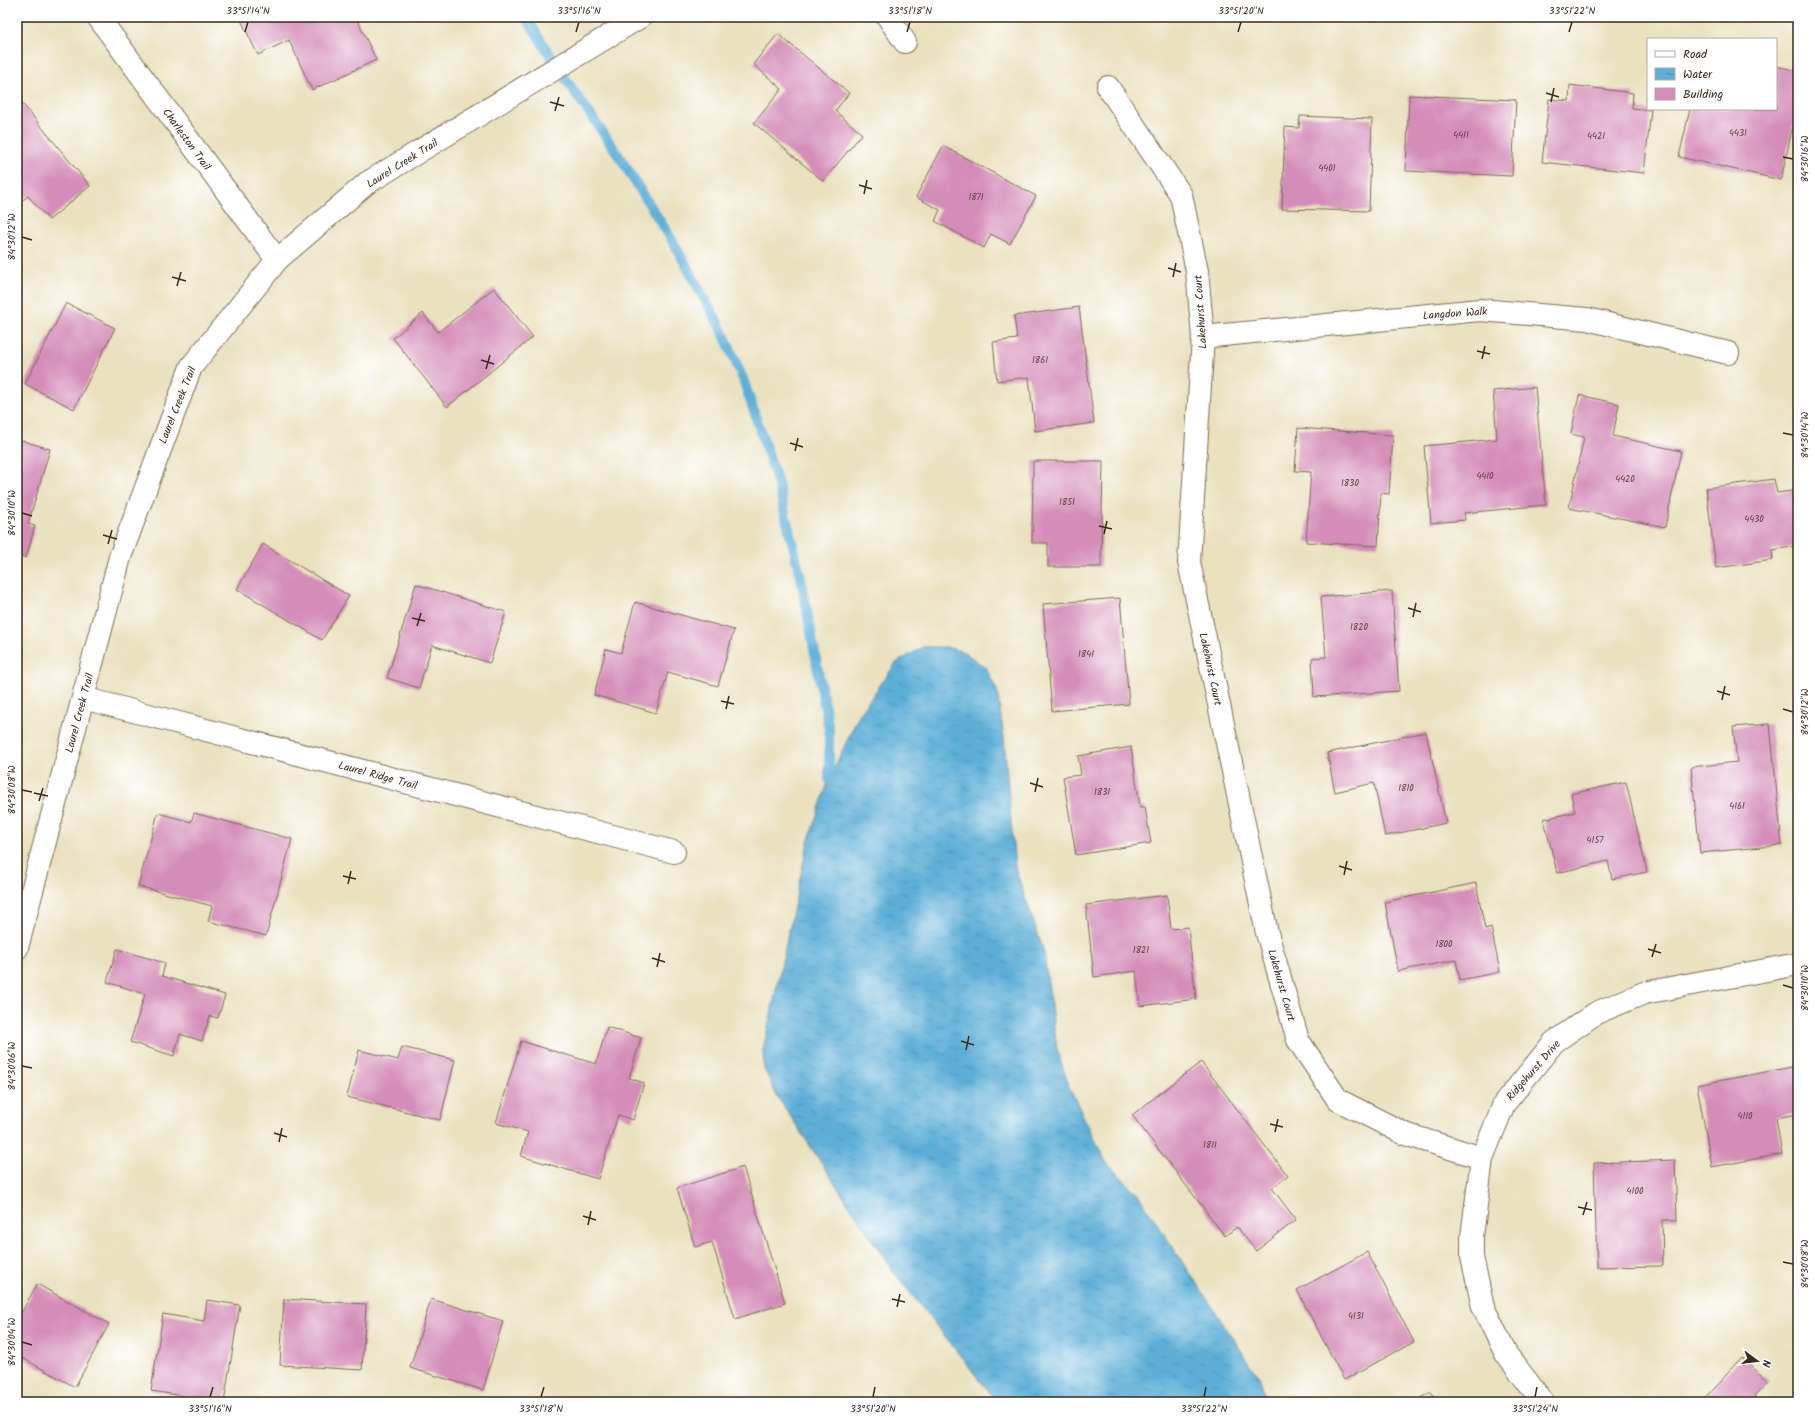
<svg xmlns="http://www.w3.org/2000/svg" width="1815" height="1419" viewBox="0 0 1815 1419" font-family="Kalam,sans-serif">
<defs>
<pattern id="water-ripples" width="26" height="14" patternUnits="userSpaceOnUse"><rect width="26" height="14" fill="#5dafd8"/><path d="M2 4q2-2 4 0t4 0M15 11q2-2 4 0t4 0" fill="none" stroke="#4e8faf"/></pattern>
</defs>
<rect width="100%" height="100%" fill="#fff"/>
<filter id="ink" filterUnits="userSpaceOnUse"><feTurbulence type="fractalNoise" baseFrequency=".025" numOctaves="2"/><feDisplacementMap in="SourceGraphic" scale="8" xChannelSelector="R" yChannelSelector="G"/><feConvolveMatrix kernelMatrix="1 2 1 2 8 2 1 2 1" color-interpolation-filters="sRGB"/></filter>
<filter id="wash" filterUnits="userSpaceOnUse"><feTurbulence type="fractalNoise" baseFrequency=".012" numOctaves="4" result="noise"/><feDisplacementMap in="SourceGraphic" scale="16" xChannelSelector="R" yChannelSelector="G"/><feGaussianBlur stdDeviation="0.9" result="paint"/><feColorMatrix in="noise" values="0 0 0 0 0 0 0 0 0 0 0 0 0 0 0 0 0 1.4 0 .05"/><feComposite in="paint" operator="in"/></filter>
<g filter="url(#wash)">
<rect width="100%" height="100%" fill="#eae1bf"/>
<path fill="url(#water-ripples)" stroke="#4c6c7b" d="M923,647H946L964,652L986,668L997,690L1004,737L1015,868L1044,952L1057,1050L1070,1089L1106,1162L1137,1193L1260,1379L1267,1402H997L893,1271L777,1096L764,1069L763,1050L808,842L829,779L859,715L896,663Z"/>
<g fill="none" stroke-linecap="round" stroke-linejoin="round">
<path stroke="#5dafd8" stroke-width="10" d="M526,17L558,68L617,153L672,240L723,332L743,379L776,477L801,578L829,730V779"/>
</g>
<g id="blocks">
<path fill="#d48cb8" d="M247,17H356L376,60L312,90L289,40L258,55L241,20Z
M778,34L849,93L835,111L862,134L823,181L754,123L782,89L753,64Z
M1776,66L1798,71V102L1781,180L1679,157L1690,109H1776Z
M1570,85L1633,93L1632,108L1651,110L1644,173L1542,162L1549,99L1569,101Z
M1409,95L1516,100L1512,176L1406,171Z
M21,102L90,186L49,220L28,196L17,205V106Z
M1300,116L1372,119L1369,211L1282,209L1285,127L1299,128Z
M943,146L1036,196L1010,244L991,234L984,248L935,221L940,210L916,197Z
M494,288L533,337L447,407L393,338L423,313L438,332Z
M66,303L115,328L74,409L25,384Z
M1079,307L1094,423L1035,431L1029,377L997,381L993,342L1017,339L1014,316Z
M1535,387L1546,505L1464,513L1465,520L1431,523L1424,446L1497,439L1493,391Z
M1579,395L1619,404L1613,436L1681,451L1665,527L1569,508L1584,437L1571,434Z
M1298,428L1393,435L1389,494L1381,493L1378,546L1306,542L1311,472L1295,471Z
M17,439L50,449L28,524L35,526L26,558L17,555Z
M1033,461H1103L1101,567H1048V543H1032Z
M1774,479L1777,493L1798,490V546L1772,550L1773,560L1716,568L1706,488Z
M263,544L349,596L322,640L237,589Z
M416,584L506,612L490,663L432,645L419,688L387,678Z
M1392,591L1399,691L1314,697L1312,658L1326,657L1321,597Z
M1120,598L1129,704L1052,711L1043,604Z
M635,602L734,630L718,686L668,672L656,713L594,695L606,649L621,653Z
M1770,724L1782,845L1700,853L1691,767L1737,762L1733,727Z
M1426,732L1446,823L1385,836L1374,783L1335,792L1327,753Z
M1131,747L1140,807H1145L1151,843L1076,855L1063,777L1081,775L1078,756Z
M1626,782L1647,872L1612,879L1608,861L1557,873L1544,819L1575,812L1571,794Z
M158,813L191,822L194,813L292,839L266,936L208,921L212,906L138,886Z
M1476,883L1485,929L1491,927L1500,972L1460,980L1456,960L1398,971L1385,902Z
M1167,895L1171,929L1188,927L1196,999L1140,1006L1136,971L1094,977L1086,905Z
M117,949L165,963L162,976L225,995L218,1018L210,1016L202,1041L180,1034L174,1056L130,1042L145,994L107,982Z
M607,1027L641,1038L629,1078L644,1083L633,1120L618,1115L598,1179L521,1156L528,1132L496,1123L521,1041L596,1064Z
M402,1047L455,1060L440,1120L347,1097L359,1050L398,1060Z
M1201,1062L1288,1176L1272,1188L1296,1220L1256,1251L1237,1227L1225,1236L1132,1115Z
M1797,1066L1798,1114L1776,1118L1782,1154L1712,1167L1697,1085Z
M1675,1160L1677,1220H1662L1663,1266L1597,1267L1594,1163Z
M743,1167L785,1303L735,1319L712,1242L695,1247L677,1188Z
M1367,1252L1414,1342L1344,1380L1297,1290Z
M37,1284L109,1324L75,1387L17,1355V1321Z
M284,1299L366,1304L362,1370L280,1365Z
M431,1299L503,1321L483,1390L410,1368Z
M207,1300L240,1305L224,1402L151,1391L163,1314L204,1321Z
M1742,1357L1769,1381L1755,1396L1761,1402H1700Z
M1431,1392L1437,1402H1415Z"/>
</g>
</g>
<g filter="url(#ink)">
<use href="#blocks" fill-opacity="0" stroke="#786a56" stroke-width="1"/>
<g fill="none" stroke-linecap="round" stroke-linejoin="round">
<g stroke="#786a56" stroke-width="24">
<path id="street" d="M98,17L277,260
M888,17L905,42
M1108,87L1181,195L1197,271L1203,337L1189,562L1267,933L1298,1040L1338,1100L1405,1134L1482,1158
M1203,337L1480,310L1587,319L1728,353
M83,698L674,852
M17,948L120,557L191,367L277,260L367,183L640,17
M1543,1402L1506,1354L1483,1307L1472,1257V1237L1482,1158L1504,1104L1554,1042L1596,1013L1644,993L1798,964"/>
</g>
<use href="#street" stroke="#fff" stroke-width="22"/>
</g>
</g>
<path fill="none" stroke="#3b2a1e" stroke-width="1.5" d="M245,32L248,22M576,32L579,22M907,32L910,22M1238,32L1241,22M1569,32L1572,22M1546,93L1559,97M550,102L564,106M1551,102L1554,88M555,111L559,97M1783,157L1793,159M859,185L872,189M864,194L867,180M22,237L32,240M1168,268L1181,272M172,277L186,281M1173,277L1176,263M177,286L181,272M1477,351L1490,354M1482,359L1485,346M481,360L494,364M486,369L490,355M1783,433L1793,435M790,443L803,447M795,451L798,438M22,513L32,516M1099,526L1112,529M1104,534L1107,521M103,535L117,539M108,544L112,530M1408,608L1421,612M1413,617L1416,603M412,618L425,621M417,626L421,613M1717,691L1730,695M1722,700L1725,686M721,701L734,704M726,709L729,696M1783,709L1793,712M1030,783L1043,787M22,790L32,792M1035,792L1038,778M34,793L48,796M39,801L43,788M1339,866L1352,870M1344,875L1347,861M343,876L356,879M348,884L351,871M1648,949L1661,953M1652,957L1656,944M652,958L665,962M657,967L660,953M1783,985L1793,988M961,1041L974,1045M966,1050L969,1036M22,1066L32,1068M1270,1124L1283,1127M1275,1132L1278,1119M274,1133L287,1137M279,1142L282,1128M1578,1207L1592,1210M1583,1215L1587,1202M583,1216L596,1220M588,1225L591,1211M1783,1262L1793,1264M892,1299L905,1302M897,1307L900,1294M22,1342L32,1345M210,1397L213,1387M541,1397L544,1387M873,1397L875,1387M1204,1397L1206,1387M1535,1397L1537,1387"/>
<g text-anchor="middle" stroke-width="3.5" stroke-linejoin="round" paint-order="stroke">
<g font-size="9" fill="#614244">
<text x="1738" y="136">4431</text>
<text x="1461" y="138">4411</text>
<text x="1596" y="139">4421</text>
<text x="1327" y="171">4401</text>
<text x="976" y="200">1871</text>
<text x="1040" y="363">1861</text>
<text x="1485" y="479">4410</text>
<text x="1625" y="482">4420</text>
<text x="1350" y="486">1830</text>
<text x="1067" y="505">1851</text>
<text x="1754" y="522">4430</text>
<text x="1359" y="630">1820</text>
<text x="1086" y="657">1841</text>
<text x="1406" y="791">1810</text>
<text x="1102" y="795">1831</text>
<text x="1737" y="809">4161</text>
<text x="1595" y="843">4157</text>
<text x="1444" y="947">1800</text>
<text x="1141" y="953">1821</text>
<text x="1745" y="1119">4110</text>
<text x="1210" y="1148">1811</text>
<text x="1635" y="1194">4100</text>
<text x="1356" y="1319">4131</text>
</g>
<g font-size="11" fill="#3b2a1e" stroke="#fff">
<text transform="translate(187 139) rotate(54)" y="4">Charleston Trail</text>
<text transform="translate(402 163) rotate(-32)" y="4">Laurel Creek Trail</text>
<text transform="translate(1200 312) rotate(-94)" y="4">Lakehurst Court</text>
<text transform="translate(1455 313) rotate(-4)" y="4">Langdon Walk</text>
<text transform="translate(177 405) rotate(-68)" y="4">Laurel Creek Trail</text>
<text transform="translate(1211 669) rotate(78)" y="4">Lakehurst Court</text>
<text transform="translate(79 713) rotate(-75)" y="4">Laurel Creek Trail</text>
<text transform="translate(378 775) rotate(15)" y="4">Laurel Ridge Trail</text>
<text transform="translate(1282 985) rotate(74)" y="4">Lakehurst Court</text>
<text transform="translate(1533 1070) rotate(-49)" y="4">Ridgehurst Drive</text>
</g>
</g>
<rect width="1815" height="1419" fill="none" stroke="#fff" stroke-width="44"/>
<rect x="1647" y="38" width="130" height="72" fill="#ffffff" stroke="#b1aaa5"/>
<rect x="1655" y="51" width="20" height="6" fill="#ffffff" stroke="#b1aaa5"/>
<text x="1683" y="58" font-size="12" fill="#3b2a1e">Road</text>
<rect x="1655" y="68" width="20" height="12" fill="url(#water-ripples)" stroke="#b1aaa5"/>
<text x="1683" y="78" font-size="12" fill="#3b2a1e">Water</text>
<rect x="1655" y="88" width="20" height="12" fill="#d48cb8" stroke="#b1aaa5"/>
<text x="1683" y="98" font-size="12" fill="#3b2a1e">Building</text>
<g transform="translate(1757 1361) rotate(105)" stroke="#ffffff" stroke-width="3" paint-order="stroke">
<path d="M0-3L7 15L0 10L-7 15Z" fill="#3b2a1e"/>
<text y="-6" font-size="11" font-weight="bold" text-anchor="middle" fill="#3b2a1e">N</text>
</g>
<rect x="22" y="22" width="1771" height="1375" fill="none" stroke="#3b2a1e" stroke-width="1.5"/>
<g font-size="10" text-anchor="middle" fill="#3b2a1e">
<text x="248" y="14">33°51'14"N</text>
<text x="579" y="14">33°51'16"N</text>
<text x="910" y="14">33°51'18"N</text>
<text x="1241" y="14">33°51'20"N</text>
<text x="1572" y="14">33°51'22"N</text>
<text transform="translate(1804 159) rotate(-90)" y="4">84°30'16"W</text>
<text transform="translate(11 237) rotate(-90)" y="4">84°30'12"W</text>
<text transform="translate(1804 435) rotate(-90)" y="4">84°30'14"W</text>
<text transform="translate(11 513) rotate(-90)" y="4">84°30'10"W</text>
<text transform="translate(1804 712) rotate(-90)" y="4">84°30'12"W</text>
<text transform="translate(11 790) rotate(-90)" y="4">84°30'08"W</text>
<text transform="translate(1804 988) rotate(-90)" y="4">84°30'10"W</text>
<text transform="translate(11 1066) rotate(-90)" y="4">84°30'06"W</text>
<text transform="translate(1804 1264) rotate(-90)" y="4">84°30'08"W</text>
<text transform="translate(11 1342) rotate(-90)" y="4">84°30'04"W</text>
<text x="210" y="1412">33°51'16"N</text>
<text x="541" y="1412">33°51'18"N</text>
<text x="873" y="1412">33°51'20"N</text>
<text x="1204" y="1412">33°51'22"N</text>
<text x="1535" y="1412">33°51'24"N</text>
</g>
</svg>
